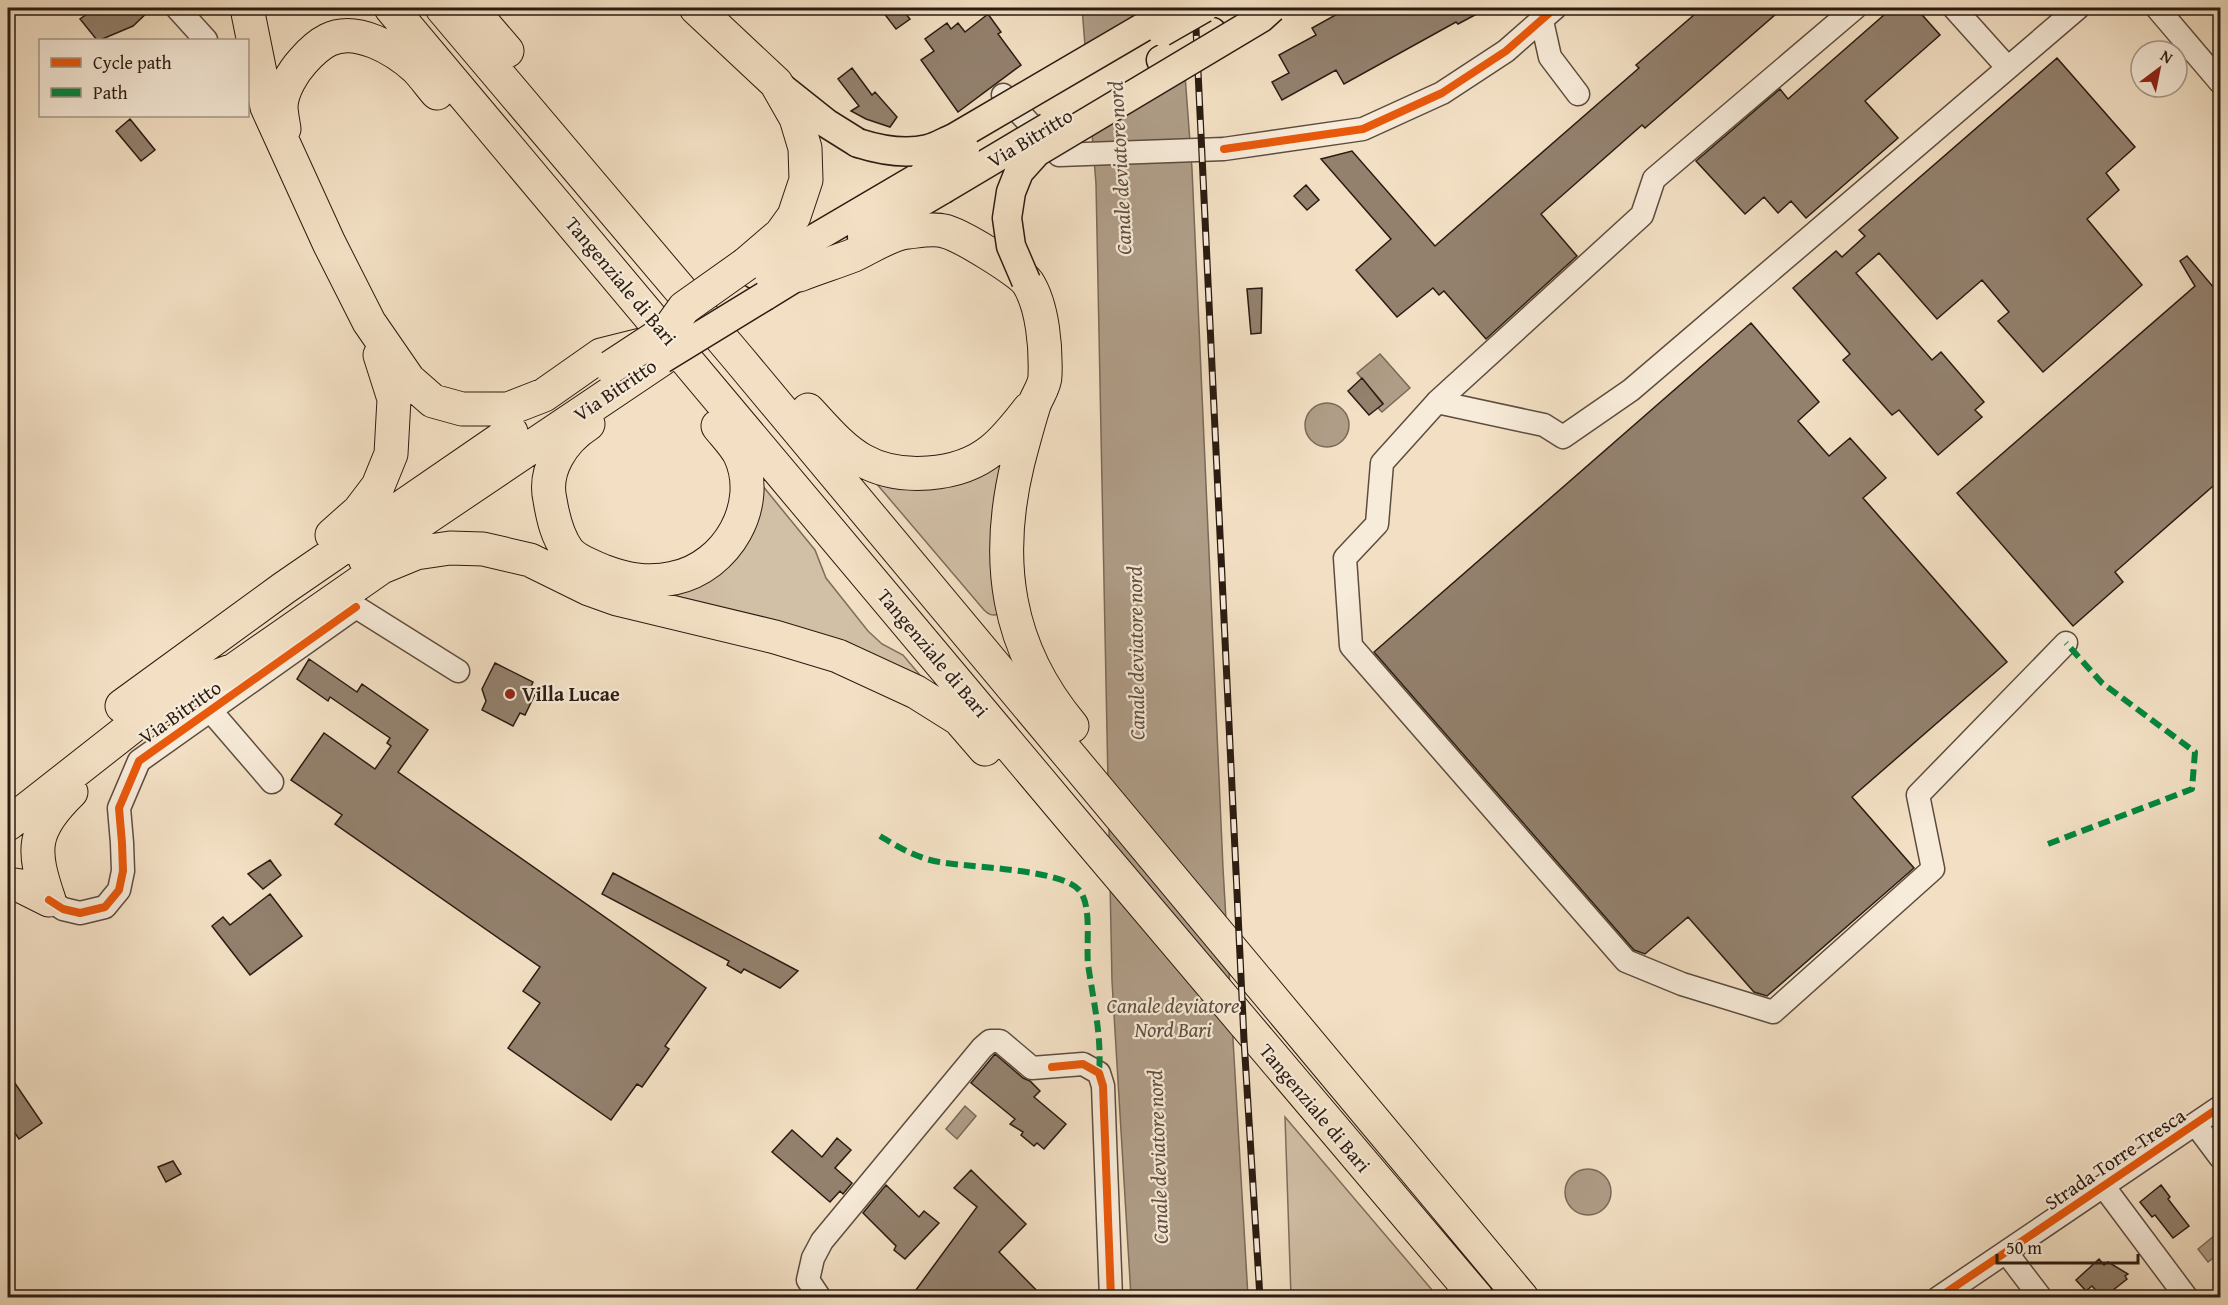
<svg xmlns="http://www.w3.org/2000/svg" width="2228" height="1305" viewBox="0 0 2228 1305" font-family="'Gentium Book Plus',serif">
<rect width="100%" height="100%" fill="#f3e0c4"/>
<filter id="stains"><feTurbulence type="fractalNoise" baseFrequency=".00333" numOctaves="4"/><feColorMatrix values="0 0 0 0 .2 0 0 0 0 .09 0 0 0 0 .02 0 0 0 .5 -.17"/></filter>
<radialGradient id="worn" r=".72"><stop offset=".6" stop-color="#630" stop-opacity="0"/><stop offset="1" stop-color="#630" stop-opacity=".3"/></radialGradient>
<path fill="#d1bfa6" stroke="#7e6d5c" stroke-width="1.5" d="M1001,460L999,614C992,616 989,615 984,610L870,476Z
M762,485L815,550L826,578L868,631L882,644L903,655L930,687L643,592L661,590Z
M1285,1117L1438,1297H1291Z"/>
<path fill="#af9d87" stroke="#7a6958" stroke-width="1.5" d="M1082,8H1180L1192,169L1223,868L1248,1297H1131L1112,981L1096,184Z
M1380,354L1410,388L1382,412L1378,408L1383,403L1357,373Z
M1305 425a22 22 0 1 1 44 0a22 22 0 1 1-44 0Z
M965,1106L976,1116L957,1139L946,1129Z
M1565 1192a23 23 0 1 1 46 0a23 23 0 1 1-46 0Z
M2220,1231V1253L2208,1262L2198,1249Z"/>
<path fill="#f3e0c4" d="M1156,8L1187,68L1089,128L1083,51Z"/>
<path fill="#93816e" stroke="#2b1b11" stroke-width="1.5" d="M96,8H152L133,26L100,40H97L80,19Z
M880,8H901L910,19L896,29Z
M1348,8H1488L1458,24L1456,22L1344,84L1336,70L1282,100L1272,82L1289,73L1279,55L1316,35L1312,28Z
M1702,8H1783L1645,128L1642,125L1541,214L1577,256L1486,339L1444,291L1439,295L1433,288L1397,317L1356,270L1391,239L1321,159L1352,151L1435,246L1639,68L1636,65Z
M1892,8H1916L1940,35L1865,101L1898,138L1806,218L1791,201L1778,213L1764,197L1745,214L1696,161L1780,89L1788,99Z
M988,14L1001,32L998,34L1021,65L958,112L921,60L934,51L925,39L947,23L951,29L958,23L965,32Z
M2057,58L2135,147L2106,173L2119,190L2087,219L2142,285L2043,372L1998,321L2009,312L1982,280L1937,319L1879,253L1856,273L1932,360L1941,352L1984,402L1975,410L1982,417L1938,455L1899,410L1892,415L1843,360L1850,354L1793,288L1836,251L1842,257L1865,236L1859,230Z
M852,68L872,95L875,92L897,117L890,127L866,119L851,111L859,106L838,79Z
M130,119L155,150L141,161L116,131Z
M1306,185L1319,200L1307,210L1294,196Z
M2187,256L2220,295V480L2115,572L2123,582L2073,626L1957,493L2195,286L2180,261Z
M1262,288L1261,333L1251,334L1247,289Z
M1751,323L1819,402L1798,421L1829,456L1850,438L1886,478L1863,498L2007,662L1852,797L1914,868L1767,996L1754,992L1688,917L1645,954L1634,950L1374,652Z
M1362,378L1383,404L1369,415L1348,391Z
M309,659L357,692L362,684L428,730L398,772L706,988L665,1046L669,1049L642,1087L637,1084L611,1120L508,1048L540,1003L523,991L540,967L335,824L342,815L291,780L324,733L375,769L391,746L387,743L390,738L330,697L328,701L297,679Z
M495,663L533,682L530,689L536,692L525,715L520,713L513,726L482,710L486,701L482,689Z
M270,860L281,875L263,889L248,874Z
M613,873L798,971L780,988L744,969L741,973L727,965L729,961L602,894Z
M270,894L302,936L250,975L212,926L223,917L230,925Z
M995,1054L1023,1078L1030,1081L1040,1091L1034,1097L1066,1124L1044,1149L1037,1143L1034,1146L1021,1135L1023,1132L1010,1124L1015,1119L971,1083Z
M8,1073L42,1123L19,1139L8,1123Z
M792,1130L822,1157L837,1138L851,1150L835,1168L852,1183L843,1194L840,1191L830,1202L772,1152Z
M173,1161L181,1174L166,1182L158,1167Z
M971,1170L1026,1224L999,1252L1044,1298H910L977,1207L954,1188Z
M886,1185L919,1217L924,1211L939,1223L905,1259L894,1250L896,1246L863,1213Z
M2161,1185L2170,1197L2168,1199L2189,1226L2173,1238L2155,1215L2152,1217L2140,1202Z
M2099,1259L2104,1265L2108,1262L2128,1274L2125,1276L2127,1279L2103,1298L2092,1286L2086,1291L2076,1280Z"/>
<g fill="none" stroke-linecap="round" stroke-linejoin="round">
<g stroke="#5d4c3e" stroke-width="25">
<path id="minor" d="M177,8L206,40
M1855,8L1654,179L1642,215L1437,402L1382,463L1377,524L1345,558L1351,646L1626,961L1682,984L1773,1012L1933,869L1918,795L2066,643
M1954,8L2007,67
M2157,8L2220,82
M1542,21L1550,57L1578,94
M1003,95L1059,155L1224,149L1363,129L1442,93L1506,51L1555,8
M1437,402L1544,425L1563,437L1631,390L2078,8
M210,710L272,782
M49,900L63,909L80,913L105,907L119,890L123,871L122,843L119,808L139,761L356,607L458,671
M2196,1125L2220,1157
M2104,1187L2187,1298
M2006,1252L2041,1298
M820,1298L808,1280L813,1258L822,1241L982,1048L990,1041H1000L1032,1068L1083,1064L1099,1073L1103,1086L1111,1298
M1938,1298L2220,1107"/>
</g>
<g stroke="#2b1b11" stroke-width="31">
<path id="major" d="M1161,60L1212,32
M782,88L826,123L858,143
M862,237L942,190
M754,274L924,174
M765,296L817,264"/>
</g>
<g stroke="#2b1b11" stroke-width="35">
<path id="highway" d="M247,8L267,107L329,243L369,322L409,380L433,401L462,409H508L544,395L601,355L641,345
M391,8L1079,828L1477,1298
M442,8L738,358L1522,1298
M474,8L483,23L507,51
M696,8L776,83L796,118L805,148L806,180L794,216L781,234L746,264
M284,129C283,122 281,113 281,106C282,90 293,72 303,61C310,53 318,45 328,40C356,26 395,49 416,68C423,75 430,85 437,93
M799,275C817,268 836,262 854,255C869,248 892,233 908,232C918,231 934,228 944,231C959,234 1020,271 1028,283C1043,307 1046,348 1045,376C1045,386 1037,396 1034,405C1028,424 1023,443 1018,462C994,560 1006,647 1072,726
M808,410C825,428 840,447 862,460C899,481 959,477 992,450C1006,439 1018,423 1029,409
M588,424C563,440 543,470 550,500C553,518 557,536 568,551C575,560 593,567 603,571C627,580 649,584 674,578C727,567 763,505 740,455C735,445 725,435 718,426
M332,535L359,511L378,486L391,454L394,399L380,355
M365,559L662,359
M184,688L234,670L382,567L416,553L450,548L483,549L530,560L589,589L617,599L775,637L838,656L916,692L959,719L985,749
M122,706L284,588L511,432
M8,824L143,718L201,677
M8,884L21,886L49,900
M49,900C32,850 31,831 71,792"/>
</g>
<use href="#minor" stroke="#f7ebd9" stroke-width="22"/>
<use href="#major" stroke="#f3e0c4" stroke-width="28"/>
<use href="#highway" stroke="#f3e0c4" stroke-width="33"/>
<g stroke="#2b1b11" stroke-width="7">
<path id="rail" d="M1195,8L1244,1040L1260,1298"/>
</g>
<use href="#rail" stroke="#f7ebd9" stroke-width="4.5" stroke-dasharray="14" stroke-linecap="butt"/>
<g stroke="#2b1b11" stroke-width="31" stroke-linecap="butt">
<path id="major-bridge" d="M1162,32L1204,8
M858,143C880,150 904,155 928,149C937,147 946,141 954,138L1176,8
M924,174L965,149
M942,190L1048,127
M1026,281L1011,246L1007,218L1011,192L1019,172L1037,152L1261,18L1272,8
M662,359L765,296"/>
</g>
<g stroke="#2b1b11" stroke-width="35" stroke-linecap="butt">
<path id="highway-bridge" d="M611,367L669,329L684,308L746,264"/>
</g>
<use href="#major-bridge" stroke="#f3e0c4" stroke-width="28"/>
<use href="#highway-bridge" stroke="#f3e0c4" stroke-width="33"/>
<path stroke="#00873e" stroke-width="6" stroke-dasharray="12 6" stroke-linecap="butt" d="M880,836C898,847 913,856 934,861C965,868 1062,868 1080,891C1092,907 1086,945 1088,964C1093,1000 1102,1035 1099,1073
M2048,844L2192,789L2195,752L2102,683L2066,643"/>
<g stroke="#f7ebd9" stroke-width="11">
<path id="cycleway" d="M1224,149L1363,129L1442,93L1506,51L1555,8
M49,900L63,909L80,913L105,907L119,890L123,871L122,843L119,808L139,761L356,607
M1052,1067L1083,1064L1099,1073L1103,1086L1111,1298
M1938,1298L2220,1107"/>
</g>
<use href="#cycleway" stroke="#e8590c" stroke-width="8"/>
</g>
<circle fill="#8f2418" stroke="#f7ebd9" stroke-width="2" cx="510" cy="694" r="6"/>
<g text-anchor="middle" stroke-width="4.5" stroke-linejoin="round" paint-order="stroke">
<g font-size="20" fill="#2b1b11" stroke="#f7ebd9">
<text transform="translate(1030 138) rotate(-31)" y="7">Via Bitritto</text>
<text transform="translate(621 281) rotate(50)" y="7">Tangenziale di Bari</text>
<text transform="translate(615 390) rotate(-34)" y="7">Via Bitritto</text>
<text transform="translate(933 653) rotate(50)" y="7">Tangenziale di Bari</text>
<text transform="translate(180 712) rotate(-35)" y="7">Via Bitritto</text>
<text transform="translate(1315 1108) rotate(50)" y="7">Tangenziale di Bari</text>
<text transform="translate(2115 1159) rotate(-34)" y="7">Strada Torre Tresca</text>
</g>
<g font-size="20" font-weight="bold" fill="#2b1b11" stroke="#f7ebd9" text-anchor="start">
<text x="522" y="701">Villa Lucae</text>
</g>
<g font-size="21" font-style="italic" fill="#604f40" stroke="#f7ebd9">
<text transform="translate(1120 168) rotate(-93)" y="7">Canale deviatore nord</text>
<text transform="translate(1136 653) rotate(-91)" y="7">Canale deviatore nord</text>
<text x="1173" y="1013">Canale deviatore<tspan x="1173" dy="24">Nord Bari</tspan></text>
<text transform="translate(1158 1157) rotate(-92)" y="7">Canale deviatore nord</text>
</g>
</g>
<rect width="2228" height="1305" fill="none" stroke="#f3e0c4" stroke-width="30"/>
<rect x="9" y="9" width="2210" height="1287" fill="none" stroke="#2b1b11" stroke-width="3"/>
<rect x="15" y="15" width="2198" height="1275" fill="none" stroke="#2b1b11" stroke-width="1.5"/>
<rect x="39" y="39" width="210" height="78" fill="#f7ebd9" stroke="#a59889" stroke-width="1.5"/>
<rect x="51" y="58" width="30" height="9" fill="#e8590c" stroke="#a59889" stroke-width="1.5"/>
<text x="93" y="69" font-size="18" fill="#2b1b11">Cycle path</text>
<rect x="51" y="88" width="30" height="9" fill="#00873e" stroke="#a59889" stroke-width="1.5"/>
<text x="93" y="99" font-size="18" fill="#2b1b11">Path</text>
<g transform="translate(2159 69) rotate(32)"><circle r="28" fill="#f7ebd9" stroke="#a59889" stroke-width="1.5"/>
<path d="M0-4.5L10 22L0 15L-10 22Z" fill="#8f2418"/>
<text y="-9" font-size="16" font-weight="bold" text-anchor="middle" fill="#2b1b11">N</text>
</g>
<path d="M1997 1254v9h141v-9" fill="none" stroke="#2b1b11" stroke-width="3"/>
<text x="2006" y="1254" font-size="18" fill="#2b1b11" stroke="#f7ebd9" stroke-width="4.5" paint-order="stroke">50 m</text>
<rect width="100%" height="100%" filter="url(#stains)"/>
<rect width="100%" height="100%" fill="url(#worn)"/>
</svg>
